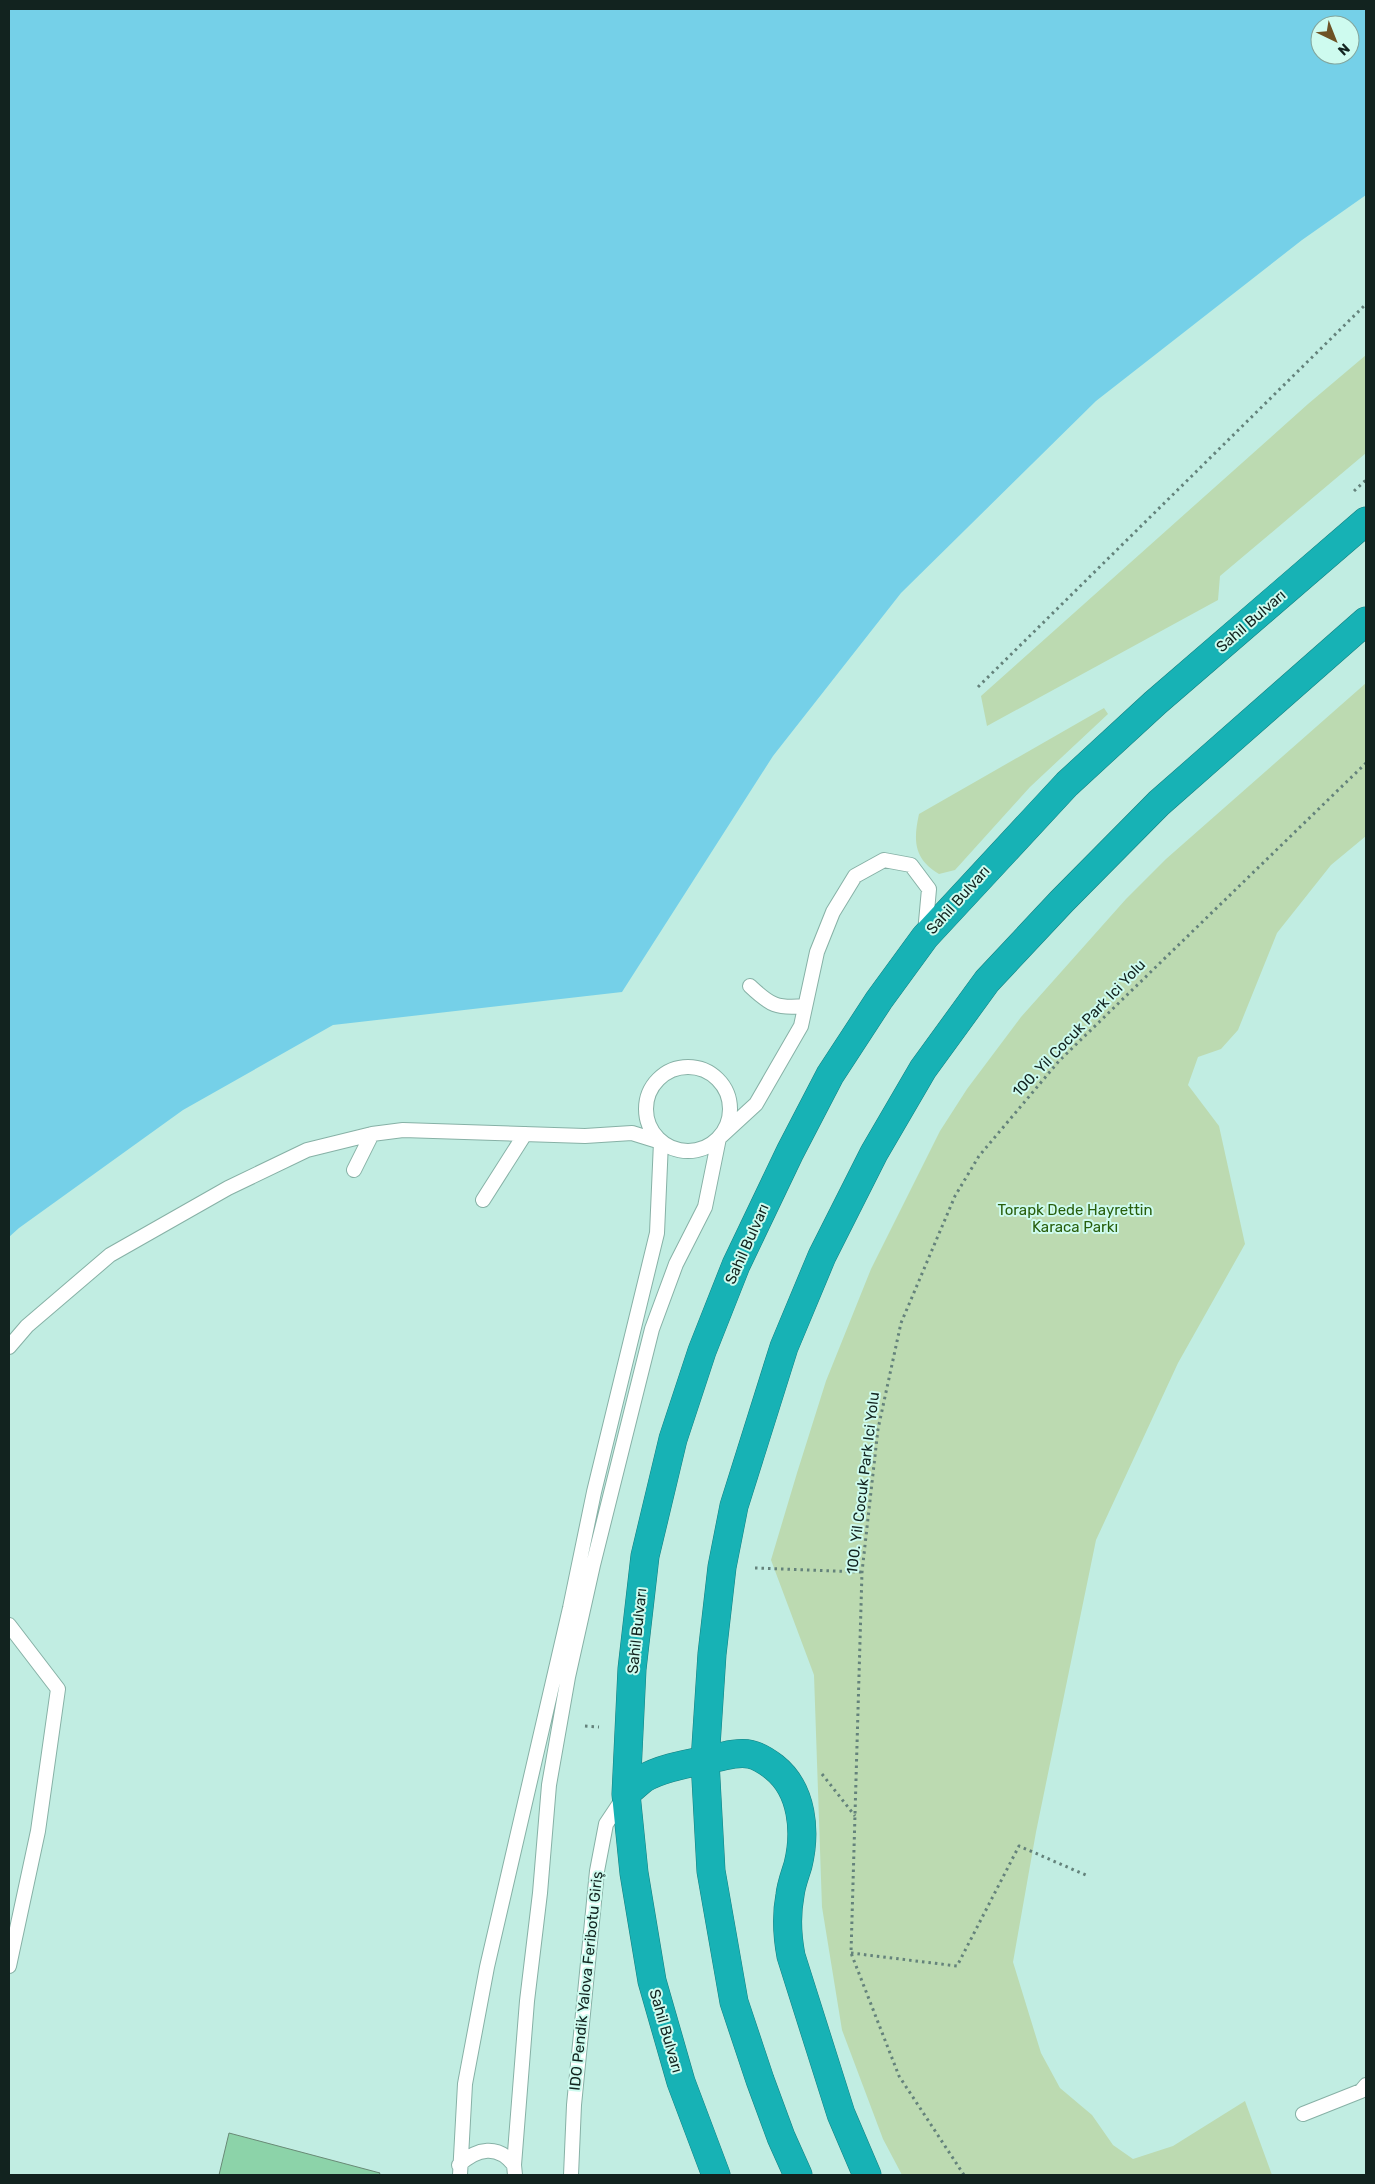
<svg xmlns="http://www.w3.org/2000/svg" width="1375" height="2184" viewBox="0 0 1375 2184" font-family="Rubik,sans-serif">
<rect width="100%" height="100%" fill="#c1ede2"/>
<path fill="#bcdab1" d="M1366,355V453L1220,576L1218,600L987,726L981,696L1308,404Z
M1366,683V836L1331,865L1277,933L1238,1030L1221,1049L1198,1057L1188,1085L1219,1126L1245,1244L1178,1363L1096,1540L1036,1832L1013,1962L1041,2053L1060,2088L1092,2115L1113,2145L1133,2159L1173,2146L1245,2101L1272,2175H902L883,2139L842,2030L822,1907L814,1675L771,1560L797,1473L826,1381L871,1269L940,1131L967,1089L1021,1017L1126,899L1166,859Z
M1104,708L1108,714L1030,787L955,870L939,874C914,859 913,841 919,814Z"/>
<path fill="#75d0e8" fill-rule="evenodd" d="M9,9H1366V195L1302,240L1096,401L901,593L773,756L622,992L333,1025L183,1110L19,1228L9,1237ZM1320,25H1350V55H1320Z"/>
<path fill="#8cd3a9" stroke="#698a76" d="M229,2133L380,2173L379,2175H219Z"/>
<g fill="none" stroke-linecap="round" stroke-linejoin="round">
<g stroke="#87b1a6" stroke-width="16">
<path id="lane" d="M750,986C770,1005 777,1009 805,1006
M646 1109a42 42 0 1 1 84 0a42 42 0 1 1-84 0Z
M354,1170L372,1134
M483,1200L525,1134
M9,1347L27,1326L110,1255L228,1188L307,1150L372,1134L403,1130L585,1136L632,1133L661,1142L657,1233L594,1492L570,1608L487,1967L465,2084L460,2175
M9,1625L58,1689L38,1831L9,1966
M1303,2114L1361,2091L1366,2085
M459,2165C477,2148 498,2144 514,2165
M515,2175L514,2165L527,2001L540,1893L549,1785L568,1677L593,1565L652,1329L676,1264L705,1207L719,1138L756,1104L801,1026L817,952L833,912L855,876L884,860L911,865L929,889L925,933
M571,2175L574,2105L597,1871L606,1824L624,1797"/>
</g>
<g stroke="#158080" stroke-width="29">
<path id="highway" d="M626,1794C631,1789 637,1784 643,1779C664,1766 700,1762 724,1756C746,1751 756,1753 774,1767C803,1790 806,1832 798,1865C795,1875 791,1885 790,1895C786,1916 787,1935 791,1956L841,2114L867,2175
M716,2175L681,2082L652,1981L634,1873L626,1794L632,1669L645,1556L673,1439L702,1351L736,1265L790,1152L830,1075L879,1000L925,937L1067,784L1155,703L1366,521
M798,2175L781,2137L760,2080L734,2002L711,1871L705,1761L712,1654L722,1567L734,1506L784,1347L822,1256L874,1153L923,1069L987,981L1062,901L1159,803L1366,621"/>
</g>
<path stroke="#64827b" stroke-width="3" stroke-dasharray="2.5 4" stroke-linecap="butt" d="M1354,491L1366,480
M978,687L1366,304
M755,1568L862,1572
M585,1726L599,1727
M822,1774L855,1816
M851,1953L957,1966L1019,1846L1088,1876
M964,2175L899,2076L851,1953L862,1572L878,1429L901,1323L955,1196L979,1156L1059,1061L1366,763"/>
<use href="#lane" stroke="#fff" stroke-width="14"/>
<use href="#highway" stroke="#17b2b5" stroke-width="28"/>
</g>
<g text-anchor="middle" stroke-width="4" stroke-linejoin="round" paint-order="stroke">
<g font-size="15" fill="#12231f" stroke="#cefbef">
<text transform="translate(1251 621) rotate(-41)" y="5">Sahil Bulvarı</text>
<text transform="translate(958 900) rotate(-48)" y="5">Sahil Bulvarı</text>
<text transform="translate(1079 1028) rotate(-46)" y="5">100. Yil Cocuk Park Ici Yolu</text>
<text transform="translate(747 1244) rotate(-66)" y="5">Sahil Bulvarı</text>
<text transform="translate(863 1483) rotate(-83)" y="5">100. Yil Cocuk Park Ici Yolu</text>
<text transform="translate(637 1631) rotate(-84)" y="5">Sahil Bulvarı</text>
<text transform="translate(586 1981) rotate(-84)" y="5">IDO Pendik Yalova Feribotu Giriş</text>
<text transform="translate(666 2031) rotate(74)" y="5">Sahil Bulvarı</text>
</g>
<g font-size="15" fill="#285e0c" stroke="#cefbef">
<text x="1075" y="1215">Torapk Dede Hayrettin<tspan x="1075" dy="17">Karaca Parkı</tspan></text>
</g>
</g>
<rect width="1375" height="2184" fill="none" stroke="#12231f" stroke-width="20"/>
<g transform="translate(1335 40) rotate(137)"><circle r="24" fill="#cefbef" stroke="#83a59c"/>
<path d="M0-4L9 19L0 12L-9 19Z" fill="#6d5225"/>
<text y="-8" font-size="14" font-weight="bold" text-anchor="middle" fill="#12231f">N</text>
</g>
</svg>
